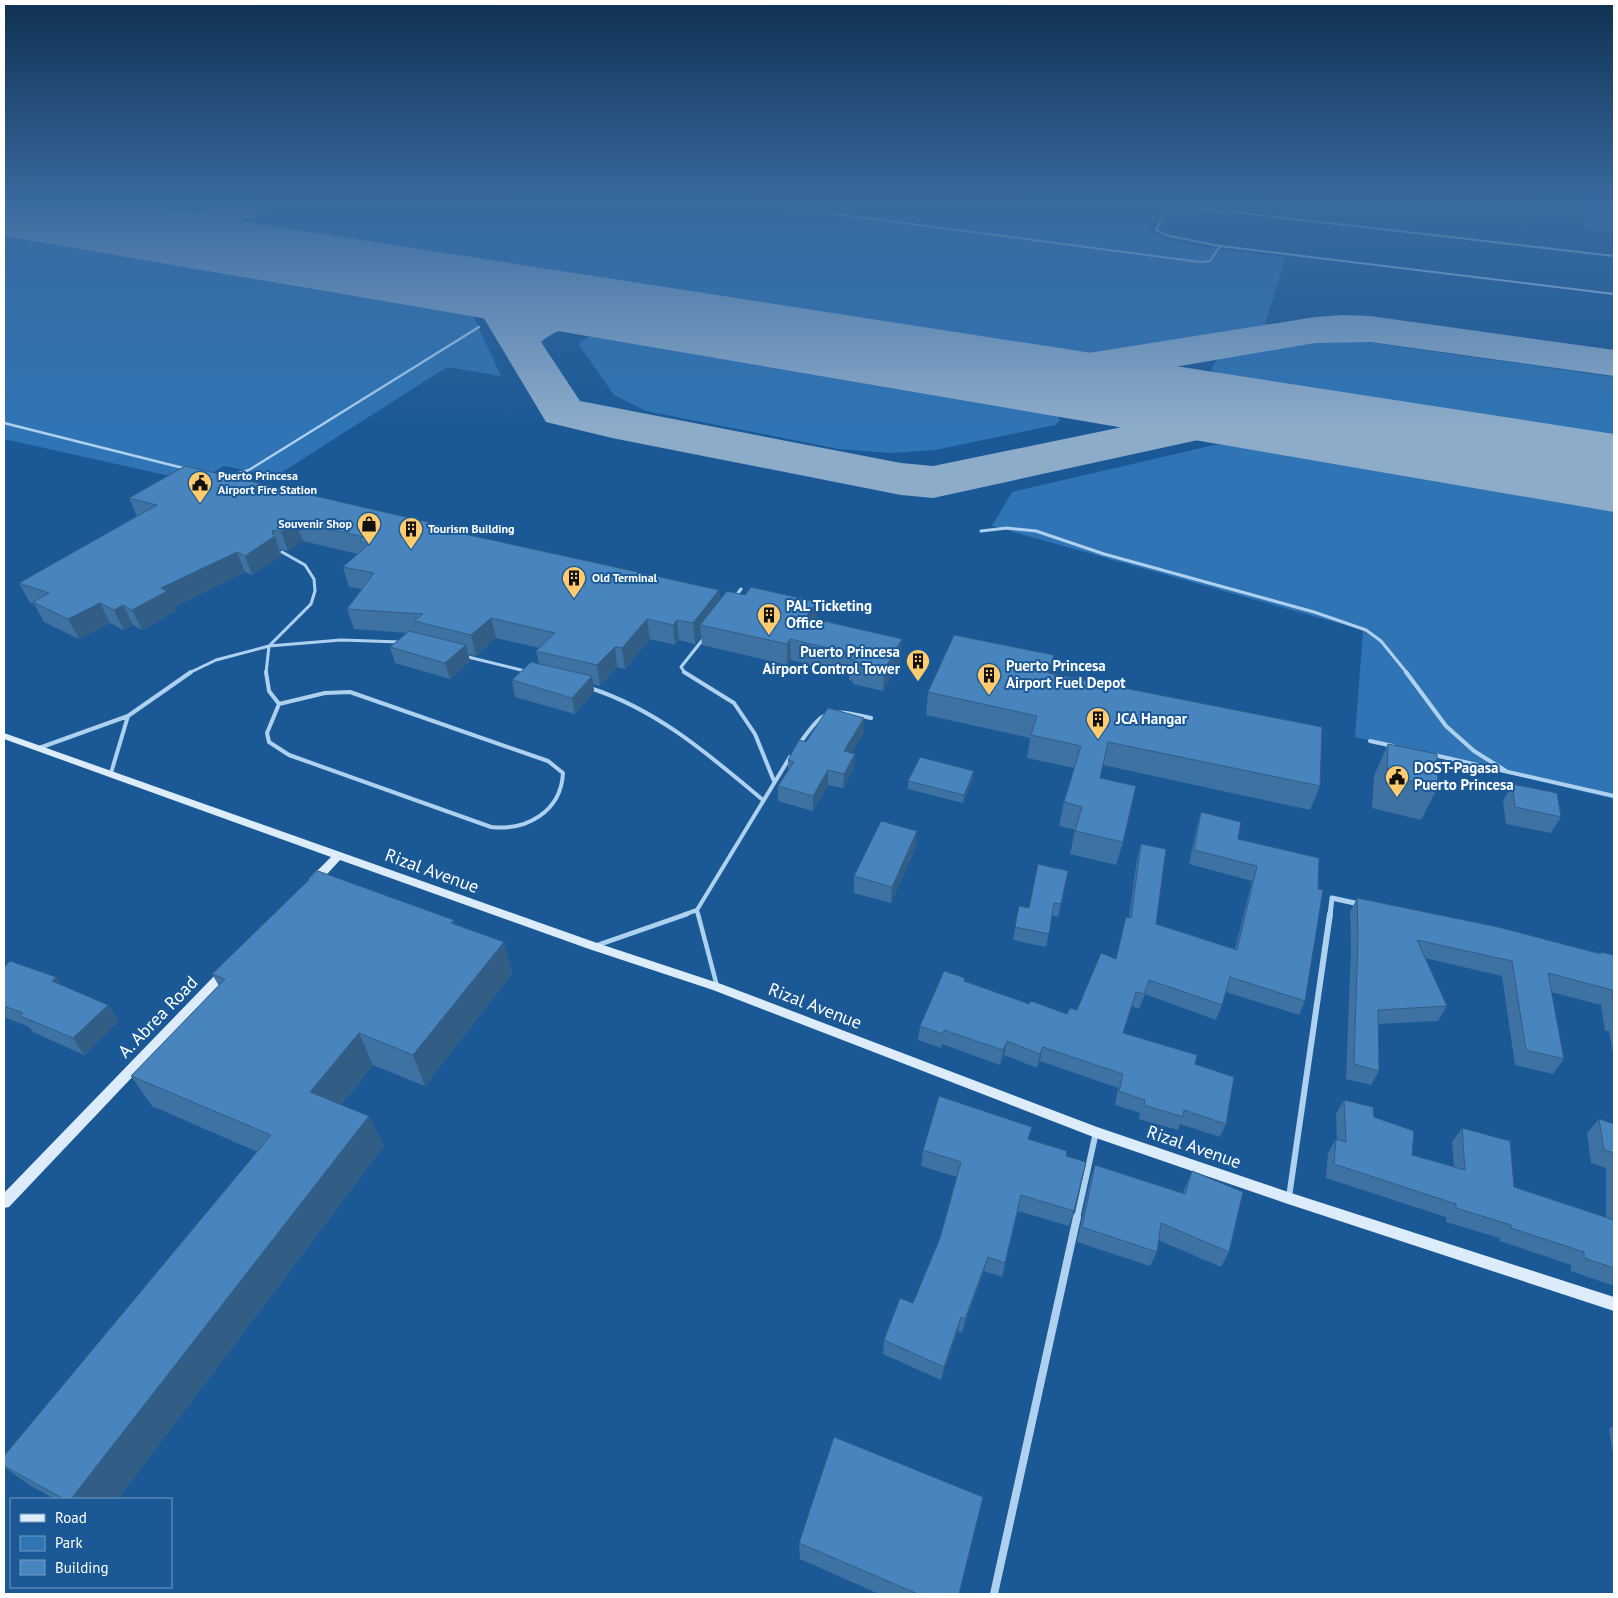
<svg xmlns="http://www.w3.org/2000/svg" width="1618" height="1598" viewBox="0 0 1618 1598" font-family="'PT Sans',sans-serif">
<rect width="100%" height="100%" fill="#1b5996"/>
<path fill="#2f74b4" d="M148,203H232L205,214L175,220L139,214Z
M276,203H1147L1162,209L1150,227V231C1167,247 1258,253 1286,257L1264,327L1063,357L229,228L230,223L234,221Z
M4,230L463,308L472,313L501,376L447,367L276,476L224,466L197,482L4,439Z
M609,333L1038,405L1054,410L1060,420L1055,425L935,450L890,453L839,449L646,411L614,395L579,345L580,342L590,336Z
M1337,338L1614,377V444L1248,386L1225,381L1211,369L1217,360L1224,357Z
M1242,443H1265L1614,503V799L1355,737L1363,630L992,526L1012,492L1214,445Z"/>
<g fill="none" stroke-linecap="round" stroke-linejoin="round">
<path fill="#8dacca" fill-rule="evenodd" d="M4,203H67L62,210L4,217Z
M225,203H272L267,210L183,245L170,248L157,245L152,237L157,229Z
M482,276C503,281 512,297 523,315L544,305L588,293L602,296L608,305C597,321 561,324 541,342L580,401L901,463L933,466L1253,400L1270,404L1277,414L1270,424L1253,428L933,498L901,495L612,438L546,422L476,305L462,288L468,280Z
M1343,315L1370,316L1614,350V376L1370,342L1315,343L1098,380L1023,390L1007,386L1000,376L1007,366L1315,317Z"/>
<path fill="#8dacca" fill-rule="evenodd" d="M4,203H123L1614,434V512L4,236Z"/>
<path stroke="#afd1f0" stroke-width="2" d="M751,203L1200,262L1210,261L1220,246
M1154,203L1614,256
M1169,205L1156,230L1169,236L1220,246L1614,294"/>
<path stroke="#afd1f0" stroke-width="2.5" d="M4,423L187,469
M226,477L249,470L479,327"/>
<path stroke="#afd1f0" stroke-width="3" d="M981,531L1007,528L1036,531L1104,554L1314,612L1366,630L1381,641L1407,673
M735,597L741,589
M269,646L341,640L401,642
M464,656L525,671
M189,673L216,660L269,646L311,604L315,591L314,579L305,565L282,552
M266,673L269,646
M685,673L681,667L704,638"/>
<path stroke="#afd1f0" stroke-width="4" d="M266,672L269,691L279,704
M684,672L734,703L755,734L774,781
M1406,672L1446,726L1474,751L1506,771
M590,688C658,710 709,755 763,800
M350,692L548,761L563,773C561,812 526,831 491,827L289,755L269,742L267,733L279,704L325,693Z
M1370,741L1393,746
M800,743C825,707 829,709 871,718
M39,748L128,716L191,672
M1434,755L1614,796
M111,773L128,716
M697,910L790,757
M697,910L698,915
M683,915L697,910"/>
<path stroke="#afd1f0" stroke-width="4.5" d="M698,914L717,986
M595,946L687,914"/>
<path stroke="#afd1f0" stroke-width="2.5" d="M1169,205L1170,203"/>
<path stroke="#afd1f0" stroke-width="5" d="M1330,915L1332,898L1359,904"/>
<path stroke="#afd1f0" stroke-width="6" d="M1289,1197L1330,914
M1077,1218L1096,1132"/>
<path stroke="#afd1f0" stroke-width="8" d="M994,1594L1077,1217"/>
<path fill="#dcecfb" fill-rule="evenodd" d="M4,733L597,943L721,984L1097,1127L1288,1192L1614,1297V1311L1288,1204L1096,1138L713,990L589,949L340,860L317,885H309L308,882L309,879L331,857L4,739Z
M224,968L228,970L230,973L228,976L9,1207L4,1208V1193L220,970Z"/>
</g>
<path fill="#3e72a3" d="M1578,203H1614V233L1586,230Z
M129,498L445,526L446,530L719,590L720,600L817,619L902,639L901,660L883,691L853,684V681L849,680V674L791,660L787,665L702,645L701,635L695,644L679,640L675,645L650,639L625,669L617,667L600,686L593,684L594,692L575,714L515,697L512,680L539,663L536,651L539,648L496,638L476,656L468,654L470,661L450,679L395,663L390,647L407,633L354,629L347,609L362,589L349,587L343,567L358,554L303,541L288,551L280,549L281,556L252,575L245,572L174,607L176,611L142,630L133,625L124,630L110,623L79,639L44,622L34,604L30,603L19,583L137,516Z
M1051,674L1320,786L1310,810L1103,765L1100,778L1123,842L1116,865L1070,854L1075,830L1059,826L1064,802L1074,768L1027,758L1030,738L926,715L928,692Z
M864,718V732L851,753L855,754L854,768L843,788L828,785L813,811L778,801V786L788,770V760L806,742Z
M1388,744L1438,787L1421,820L1372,808L1374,776Z
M973,779L963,803L908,789V781Z
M1512,784L1561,817L1551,833L1506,824L1503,801Z
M1201,812L1238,839L1319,858L1305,1001L1299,1015L1226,992L1222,1005L1216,1020L1145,994L1139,1009L1132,1006L1123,1033L1195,1064L1226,1124L1220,1137L1180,1124L1178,1130L1139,1119L1140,1113L1115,1105L1118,1088L1040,1061L1037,1068L1004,1055L1000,1065L942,1044L941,1048L918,1040L920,1026L965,978V981L1029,1004L1067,1014L1077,1010L1116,959L1126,917H1129L1137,859L1141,844L1156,924L1235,949L1252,881L1189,864L1197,826Z
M916,847L891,903L854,893V876Z
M1038,864L1061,904L1058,917L1052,916L1046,947L1013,940L1019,906L1029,908Z
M1357,898L1599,953L1600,952L1614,955V1059L1609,1031H1605L1601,1005L1551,992L1564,1059L1553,1074L1515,1065L1502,976L1425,958L1447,1006L1438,1021L1378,1024L1379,1071L1371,1085L1346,1079L1351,950L1350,912Z
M456,925L504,942L512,974L425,1086L373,1065L341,1105L369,1116L384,1146L118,1499H55L31,1486L4,1467V1456L258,1152L152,1106L131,1076L219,986L212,974Z
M4,967L56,977L62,986L108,1005L119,1021L84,1055L33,1032L29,1027L4,1017Z
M1344,1100L1374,1117L1412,1155L1454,1167L1452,1142L1462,1128L1514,1187L1606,1218V1168L1591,1163L1587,1133L1599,1119L1614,1124V1286L1571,1271V1265L1500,1241V1238L1446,1222V1217L1326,1178L1328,1153L1336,1139H1337L1336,1114Z
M1028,1139L1066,1156L1074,1211L1069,1226L1018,1211L1002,1277L984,1271L962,1333L958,1331L941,1380L883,1354L884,1340L913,1303L940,1238L957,1177L921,1166L923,1150Z
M1095,1165L1183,1193L1185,1187L1192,1171L1229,1252L1221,1267L1158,1240L1157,1252L1150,1266L1077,1242L1090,1181Z
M1614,1425V1461L1609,1429Z
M799,1543L959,1594H879L800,1559Z"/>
<path fill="#325d85" d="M296,522L303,541L288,551L281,532Z
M273,530L281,556L252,575L245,556L272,533Z
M237,552L245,572L174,607L176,611L142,630L132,610L161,588Z
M719,590L721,610L700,625L701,635L695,644L693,623Z
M817,602V622L806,617Z
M100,603L110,623L79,639L68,619Z
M123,605L133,625L124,630L114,610Z
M491,618L496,638L476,656L471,635Z
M647,619L650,639L625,669L622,648Z
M677,620L679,640L675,645L673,625Z
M790,639L791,660L787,665V644Z
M902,639L901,660L883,691L884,670Z
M466,645L470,661L450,679L445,663Z
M615,647L617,667L600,686L597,665Z
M1054,655L1050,678L1048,673Z
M592,676L594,692L575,714L572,698Z
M864,718V732L844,766V751Z
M855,754L854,768L843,788L844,774Z
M828,770V785L813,811V796Z
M974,771L973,779L963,803L964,795Z
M917,831L916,847L891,903L892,887Z
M454,920L464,951L451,923Z
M504,942L512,974L425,1086L413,1055Z
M56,977L68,994L52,981Z
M108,1005L119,1021L84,1055L73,1038Z
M359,1033L373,1065L326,1123L310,1092Z
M1007,1041L1004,1055L1000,1065L1003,1050Z
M1043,1047L1040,1061L1037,1068L1040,1054Z
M369,1116L384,1146L118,1499H71Z
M988,1257L984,1271L962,1333L965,1319Z
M961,1317L958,1331L941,1380L944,1367Z"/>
<path fill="#4885be" stroke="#325d85" d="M1588,203H1614V219L1592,217Z
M185,466L445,526L442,529L719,590L693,623L677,620L673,625L647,619L622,648L615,647L597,665L536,651L555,633L491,618L471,635L414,621L423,614L347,609L374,573L343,567L370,543L360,541L364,537L296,522L281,532L273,530L272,533L275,536L245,556L237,552L161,588L167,591L132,610L123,605L114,610L100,603L68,619L33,602L49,593L19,583L157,505L129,498Z
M751,587L817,602L806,617L902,639L884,670L853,663L855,660L850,659L853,654L790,639L787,644L700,625L727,591L745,595Z
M409,631L466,645L445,663L390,647Z
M954,635L1054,655L1048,673L1322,727L1320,786L1108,742L1100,778L1136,786L1123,842L1075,831L1082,807L1064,802L1081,746L1031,735L1037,716L928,692Z
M531,662L592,676L572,698L512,680Z
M828,708L864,718L844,751L855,754L844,774L828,770L813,796L778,786L794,762L788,760L799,740L806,742Z
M1388,744L1437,754L1438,787L1387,776Z
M920,757L974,771L964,795L908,781Z
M1512,784L1557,793L1561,817L1515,807Z
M1201,812L1241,822L1238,839L1319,858L1318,889L1323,890L1305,1001L1230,977L1222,1005L1149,980L1144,994L1136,992L1123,1033L1197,1055L1195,1064L1234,1077L1226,1124L1184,1110L1183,1117L1144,1105L1145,1100L1119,1091L1123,1074L1043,1047L1040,1054L1007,1041L1003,1050L944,1030L943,1034L920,1026L944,971L965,978L964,981L1029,1004L1031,1001L1067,1014L1070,1008L1077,1010L1101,953L1116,959L1126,917L1131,918L1141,844L1166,849L1156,924L1237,950L1257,866L1194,850Z
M881,821L917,831L892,887L854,876Z
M1038,864L1068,871L1061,904L1054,903L1049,934L1015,927L1019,906L1029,908Z
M318,871L454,920L451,923L504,942L413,1055L359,1033L310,1092L369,1116L71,1499H64L4,1466V1456L271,1135L131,1076L225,979L212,974Z
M1357,898L1498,927L1601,954L1600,952L1614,955V1003L1612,990L1548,973L1564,1059L1526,1050L1512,961L1417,940L1447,1006L1378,1010L1379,1071L1354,1064L1358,935Z
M10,961L56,977L52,981L108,1005L73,1038L20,1016L23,1013L4,1006V967Z
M939,1096L1032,1127L1028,1139L1067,1151L1066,1156L1086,1162L1074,1211L1021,1195L1005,1263L988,1257L965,1319L961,1317L944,1367L884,1340L900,1298L913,1303L940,1238L961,1162L923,1150Z
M1344,1100L1373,1107L1374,1117L1414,1131L1412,1155L1465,1170L1462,1128L1510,1141L1514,1187L1614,1220V1268L1584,1258V1252L1511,1228V1225L1456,1208V1204L1334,1164L1336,1139L1346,1142Z
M1599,1119L1614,1124V1153L1604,1150Z
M1095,1165L1185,1194L1192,1171L1243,1192L1229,1252L1161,1223L1157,1252L1082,1227Z
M834,1437L983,1497L959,1594H918L799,1543Z"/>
<linearGradient id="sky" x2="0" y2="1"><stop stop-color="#0f3152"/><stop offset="0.48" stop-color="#396aa0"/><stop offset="1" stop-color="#396aa0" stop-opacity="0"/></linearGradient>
<rect width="1618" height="427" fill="url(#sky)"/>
<defs>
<g id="civic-pin" transform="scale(1.25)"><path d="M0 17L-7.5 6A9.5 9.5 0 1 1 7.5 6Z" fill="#ffcb6d" stroke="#1b5996"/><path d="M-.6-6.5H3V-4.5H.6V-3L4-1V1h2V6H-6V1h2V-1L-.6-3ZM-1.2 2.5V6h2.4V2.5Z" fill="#111"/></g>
<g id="shop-pin" transform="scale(1.25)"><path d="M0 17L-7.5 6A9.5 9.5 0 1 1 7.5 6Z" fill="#ffcb6d" stroke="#1b5996"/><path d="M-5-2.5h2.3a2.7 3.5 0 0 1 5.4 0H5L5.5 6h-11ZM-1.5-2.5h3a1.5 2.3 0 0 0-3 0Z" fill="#111"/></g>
<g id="building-pin" transform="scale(1.25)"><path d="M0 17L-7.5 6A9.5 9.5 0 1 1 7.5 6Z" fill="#ffcb6d" stroke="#1b5996"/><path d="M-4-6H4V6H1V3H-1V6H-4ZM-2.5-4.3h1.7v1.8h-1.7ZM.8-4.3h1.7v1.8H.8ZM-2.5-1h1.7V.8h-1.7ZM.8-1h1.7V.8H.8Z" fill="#111"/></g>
</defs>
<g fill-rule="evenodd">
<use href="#civic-pin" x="200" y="483"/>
<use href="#shop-pin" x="369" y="524"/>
<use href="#building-pin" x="411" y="529"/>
<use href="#building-pin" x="574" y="578"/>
<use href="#building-pin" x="769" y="615"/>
<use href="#building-pin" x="918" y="661"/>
<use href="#building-pin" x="989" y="675"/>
<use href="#building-pin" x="1098" y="719"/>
<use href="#civic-pin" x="1397" y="777"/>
</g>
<g text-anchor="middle" stroke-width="4" stroke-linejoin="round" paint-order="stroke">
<g font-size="12" font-weight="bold" fill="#fff" stroke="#1b5996" text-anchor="start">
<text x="218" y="480">Puerto Princesa<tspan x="218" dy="14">Airport Fire Station</tspan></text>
<text x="352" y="528" text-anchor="end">Souvenir Shop</text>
<text x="428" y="533">Tourism Building</text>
<text x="592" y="582">Old Terminal</text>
</g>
<g font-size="15" font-weight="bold" fill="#fff" stroke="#1b5996" text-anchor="start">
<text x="786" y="611">PAL Ticketing<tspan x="786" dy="17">Office</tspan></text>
<text x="900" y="657" text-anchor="end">Puerto Princesa<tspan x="900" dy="17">Airport Control Tower</tspan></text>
<text x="1006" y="671">Puerto Princesa<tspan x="1006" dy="17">Airport Fuel Depot</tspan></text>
<text x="1116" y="724">JCA Hangar</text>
<text x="1414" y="773">DOST-Pagasa<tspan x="1414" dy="17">Puerto Princesa</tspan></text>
</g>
<g font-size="18" fill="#fff" stroke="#1b5996">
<text transform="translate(432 871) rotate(20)" y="6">Rizal Avenue</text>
<text transform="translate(815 1006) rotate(21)" y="6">Rizal Avenue</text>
<text transform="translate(158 1017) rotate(-46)" y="6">A. Abrea Road</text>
<text transform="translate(1194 1147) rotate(19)" y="6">Rizal Avenue</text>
</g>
</g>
<rect width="1618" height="1598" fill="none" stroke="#ffffff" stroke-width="10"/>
<rect x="10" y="1498" width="162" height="90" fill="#1b5996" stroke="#769bc0"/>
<rect x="20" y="1514" width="25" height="8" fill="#dcecfb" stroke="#769bc0"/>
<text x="55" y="1523" font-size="15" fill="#ffffff">Road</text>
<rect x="20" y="1536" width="25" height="15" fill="#2f74b4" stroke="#769bc0"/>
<text x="55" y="1548" font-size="15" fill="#ffffff">Park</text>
<rect x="20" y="1560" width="25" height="15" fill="#4885be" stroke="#769bc0"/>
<text x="55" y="1573" font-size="15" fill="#ffffff">Building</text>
</svg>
